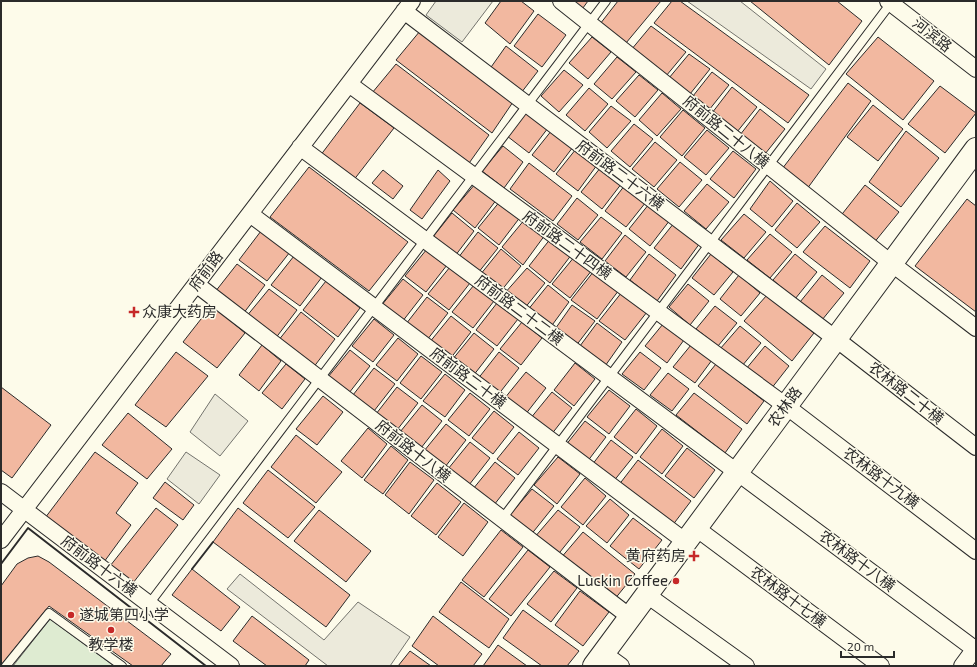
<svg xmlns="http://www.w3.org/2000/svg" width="977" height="667" viewBox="0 0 977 667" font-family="'Exo 2','Noto Sans SC',sans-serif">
<rect width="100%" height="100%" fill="#fdfbea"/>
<path fill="#deebd1" stroke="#74746e" d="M50,619L114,666H13Z"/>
<path fill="#eceadb" stroke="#74746e" d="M436,1H493L462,42L426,15Z
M687,1H740L826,69L811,89Z
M215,394L248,421L220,456L190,432Z
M186,452L220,475L199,504L167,479Z
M240,574L324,640L358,602L410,637L390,666H328L227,589Z"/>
<path fill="#f2b8a0" stroke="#2b2b2b" d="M501,1H521L534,11L510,44L485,23Z
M566,1H588L580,12Z
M618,1H661L626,43L600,24Z
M672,1H680L809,95L788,123L654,23Z
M750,1H837L862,21L829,65Z
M538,14L566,35L542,67L514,46Z
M651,26L686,52L666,76L631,50Z
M420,31L513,102L492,133L396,60Z
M592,37L611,52L588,79L569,63Z
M878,37L934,81L903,120L846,74Z
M506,46L538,71L521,93L489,70Z
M689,54L710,69L690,94L669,78Z
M617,57L636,72L612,99L594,84Z
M396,64L489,135L467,166L372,93Z
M564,70L583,85L559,112L541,96Z
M712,72L729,85L709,110L693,96Z
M639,75L658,90L635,117L616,101Z
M848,83L871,101L807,189L782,169Z
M940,86L976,113L945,153L908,124Z
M732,87L757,107L737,132L712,113Z
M589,88L608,104L585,131L566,115Z
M662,93L681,109L657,136L639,120Z
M360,103L394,128L353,181L320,156Z
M873,105L903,129L878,161L847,137Z
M611,106L631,121L607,148L589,132Z
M760,109L785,129L765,154L740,135Z
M683,110L705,128L682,156L660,137Z
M527,111L548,128L529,153L507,136Z
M634,124L653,139L630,167L611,151Z
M552,130L573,147L554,172L532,155Z
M707,130L729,148L706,175L684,157Z
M906,131L939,158L901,207L869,182Z
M655,142L677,160L654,187L632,169Z
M503,146L523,162L504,188L482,171Z
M576,149L597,165L578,191L556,174Z
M733,151L756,169L734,198L710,179Z
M680,162L702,180L679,207L657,189Z
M529,163L572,196L553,221L510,189Z
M309,167L408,242L369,291L270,217Z
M601,167L622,183L602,209L581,192Z
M383,170L403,186L393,199L372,183Z
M438,170L450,181L422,219L410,210Z
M770,181L793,201L772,227L750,209Z
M476,183L497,199L475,228L453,210Z
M707,184L729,202L706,229L684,211Z
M625,185L646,202L626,227L605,211Z
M865,185L899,212L873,244L839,218Z
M577,198L598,215L578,240L557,224Z
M967,199L976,206V312L915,266Z
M501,200L521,216L499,245L478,228Z
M797,203L820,222L797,248L775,230Z
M649,204L670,220L650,246L629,229Z
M452,213L474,231L455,256L432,238Z
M744,214L766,232L744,258L721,240Z
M601,217L622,233L602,259L580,242Z
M525,219L545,235L523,265L502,247Z
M674,223L700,243L681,269L654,248Z
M825,226L870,261L850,288L803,252Z
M261,231L290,252L267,281L239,260Z
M478,232L498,248L478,273L458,258Z
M770,234L792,252L770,278L747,260Z
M625,235L646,252L626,277L605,261Z
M551,238L572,254L550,283L529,266Z
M427,249L447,265L426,292L405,276Z
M501,249L521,266L501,291L480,275Z
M649,254L676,275L657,301L630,280Z
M711,254L733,272L714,295L692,278Z
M795,254L817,272L795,299L773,280Z
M294,256L322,277L300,306L271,285Z
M575,256L592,270L570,298L552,284Z
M237,264L265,285L243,314L215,292Z
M450,267L470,283L449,310L428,294Z
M527,268L545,283L524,309L504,294Z
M594,271L619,290L597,319L571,300Z
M739,275L760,293L741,316L720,299Z
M822,275L844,293L822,320L800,302Z
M403,279L423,295L402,322L381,306Z
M326,281L360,308L338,337L303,310Z
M688,284L709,301L690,325L669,307Z
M474,285L494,301L473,328L452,312Z
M548,285L569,302L550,328L527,311Z
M269,289L297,310L275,339L246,317Z
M622,292L647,312L625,340L599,321Z
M767,295L814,333L792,361L744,321Z
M427,297L448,313L427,340L406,324Z
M497,303L518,319L497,346L476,330Z
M212,305L245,333L217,368L183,342Z
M572,305L595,321L575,347L553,332Z
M715,306L737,323L718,346L696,329Z
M301,312L335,339L313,368L278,341Z
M451,316L471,332L450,359L429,343Z
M374,319L394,335L373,362L352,346Z
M522,322L542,338L521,365L500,349Z
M597,323L622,342L603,369L577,350Z
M663,324L684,340L667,363L645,346Z
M740,326L761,343L742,366L720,349Z
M474,333L494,349L473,376L452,360Z
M398,338L418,354L397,381L376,365Z
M262,345L281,361L259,391L239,375Z
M691,345L712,360L695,383L673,367Z
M765,346L789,366L771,389L746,369Z
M350,350L370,366L349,393L328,377Z
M176,352L208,376L166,427L135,405Z
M499,352L519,368L498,395L477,380Z
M640,352L661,368L644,390L622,374Z
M421,356L442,372L421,399L400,383Z
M575,363L595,379L574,406L554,390Z
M286,364L305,379L282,409L262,393Z
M716,364L764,401L747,424L698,386Z
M374,368L395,384L374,411L353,395Z
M526,372L546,388L525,415L504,399Z
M668,373L689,389L672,411L650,395Z
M445,374L465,390L445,417L423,401Z
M1,387L51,425L12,478L1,470Z
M397,387L418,403L397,430L376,414Z
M609,390L630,406L609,434L587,417Z
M552,392L572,408L551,435L530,419Z
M470,393L490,409L469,436L448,420Z
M694,393L742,429L725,453L676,415Z
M323,396L343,412L317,445L296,429Z
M422,405L442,421L421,448L400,432Z
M636,409L657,426L636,454L614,437Z
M494,411L514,427L493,454L472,438Z
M128,413L172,449L147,479L102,445Z
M585,421L606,437L587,462L565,446Z
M446,424L466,440L445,467L424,451Z
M368,428L387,444L362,478L341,461Z
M662,429L683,446L662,474L640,457Z
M519,432L539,448L518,475L497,459Z
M296,435L342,472L316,503L271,467Z
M611,440L633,457L613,482L592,465Z
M470,442L490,458L469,485L448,469Z
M391,446L408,460L383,494L364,480Z
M687,448L715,470L694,498L665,476Z
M95,452L138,483L116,513L131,525L104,562L45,518Z
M558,457L580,474L557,504L534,485Z
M638,460L691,501L672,526L618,486Z
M410,462L434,480L409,514L385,495Z
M495,462L515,478L494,505L473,489Z
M268,470L315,507L288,538L243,503Z
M585,478L606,496L583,525L561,507Z
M165,482L194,505L183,520L153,498Z
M437,483L461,502L436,535L411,516Z
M532,489L554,506L530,536L508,517Z
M610,499L629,515L607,543L586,526Z
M464,503L488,522L463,556L438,537Z
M156,508L178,525L133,583L110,566Z
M238,508L350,595L326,627L213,542Z
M319,510L371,551L346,582L294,541Z
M558,510L580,527L556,557L534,538Z
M633,518L662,540L639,569L610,546Z
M501,530L523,547L484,597L462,580Z
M583,532L635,574L614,600L560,559Z
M528,550L550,567L511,616L489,599Z
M38,556L49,562L171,654L161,666H133L49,606L2,664L1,663V586L17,564L28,558Z
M192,569L240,607L221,631L172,595Z
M554,571L577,588L551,622L527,604Z
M461,582L509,619L489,648L439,612Z
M580,591L609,612L583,646L555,625Z
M523,610L579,651L567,666H542L503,638Z
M252,616L309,660L305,666H267L233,641Z
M433,616L482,654L473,666H439L412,646Z
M498,645L527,666H483Z
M410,651L431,666H398Z"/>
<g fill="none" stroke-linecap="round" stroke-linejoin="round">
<g stroke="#2b2b2b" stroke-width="10">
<path id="lane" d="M502,519L891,3
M149,604L606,1
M6,666L49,613L122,666"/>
</g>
<g stroke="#2b2b2b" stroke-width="18">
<path id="street" d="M561,1L891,263L976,328
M888,1L976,69
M404,11L836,339L976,447
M349,84L786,406L976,551
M300,147L976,650
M250,214L686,542
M196,284L630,617
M1,492L231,666
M696,528L881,666
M1,540L412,1
M647,595L746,666
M603,653L621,666
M962,666L976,647"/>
</g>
<g stroke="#2b2b2b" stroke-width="24">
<path id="secondary" d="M594,666L976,149"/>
</g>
<use href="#lane" stroke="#fdfbea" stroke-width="8"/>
<use href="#street" stroke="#fdfbea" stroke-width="16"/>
<use href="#secondary" stroke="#fdfbea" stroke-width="22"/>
<path stroke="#2b2b2b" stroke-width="2" d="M1,564L28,528L206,666
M192,569L213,542"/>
</g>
<g fill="#c62828" stroke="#fdfbea" stroke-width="1.5">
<path d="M132 306h4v4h4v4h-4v4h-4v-4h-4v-4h4z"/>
<path d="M692 550h4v4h4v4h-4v4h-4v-4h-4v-4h4z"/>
<circle cx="676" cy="581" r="4"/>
<circle cx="71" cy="615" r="4"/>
<circle cx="111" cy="630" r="4"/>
</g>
<g text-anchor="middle" stroke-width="3" stroke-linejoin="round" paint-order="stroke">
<g font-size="15" fill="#2b2b2b" stroke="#fdfbea">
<text transform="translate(932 35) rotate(38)" y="5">河滨路</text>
<text transform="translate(726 132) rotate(39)" y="5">府前路二十八横</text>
<text transform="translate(620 175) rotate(37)" y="5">府前路二十六横</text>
<text transform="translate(567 245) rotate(36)" y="5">府前路二十四横</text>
<text transform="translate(206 271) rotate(-53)" y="5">府前路</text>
<text transform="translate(519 310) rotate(37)" y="5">府前路二十二横</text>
<text transform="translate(468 378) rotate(37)" y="5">府前路二十横</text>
<text transform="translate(906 393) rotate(38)" y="5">农林路二十横</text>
<text transform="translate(785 407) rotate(-54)" y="5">农林路</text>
<text transform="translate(413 451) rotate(38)" y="5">府前路十八横</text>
<text transform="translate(881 478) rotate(37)" y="5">农林路十九横</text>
<text transform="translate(857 561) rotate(37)" y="5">农林路十八横</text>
<text transform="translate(99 566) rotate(37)" y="5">府前路十六横</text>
<text transform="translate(788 597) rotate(37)" y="5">农林路十七横</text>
</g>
<g font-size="15" fill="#2b2b2b" stroke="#fdfbea" text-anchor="start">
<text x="142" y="317">众康大药房</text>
<text x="686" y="561" text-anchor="end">黄府药房</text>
<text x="668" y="586" text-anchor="end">Luckin Coffee</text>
<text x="79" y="620">遂城第四小学</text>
<text x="111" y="650" text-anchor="middle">教学楼</text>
</g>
</g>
<rect width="977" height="667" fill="none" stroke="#2b2b2b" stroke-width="4"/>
<path d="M841 651v6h53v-6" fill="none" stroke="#2b2b2b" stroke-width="2"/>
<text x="847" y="651" font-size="12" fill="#2b2b2b" stroke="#fdfbea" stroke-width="3" paint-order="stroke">20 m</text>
</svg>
